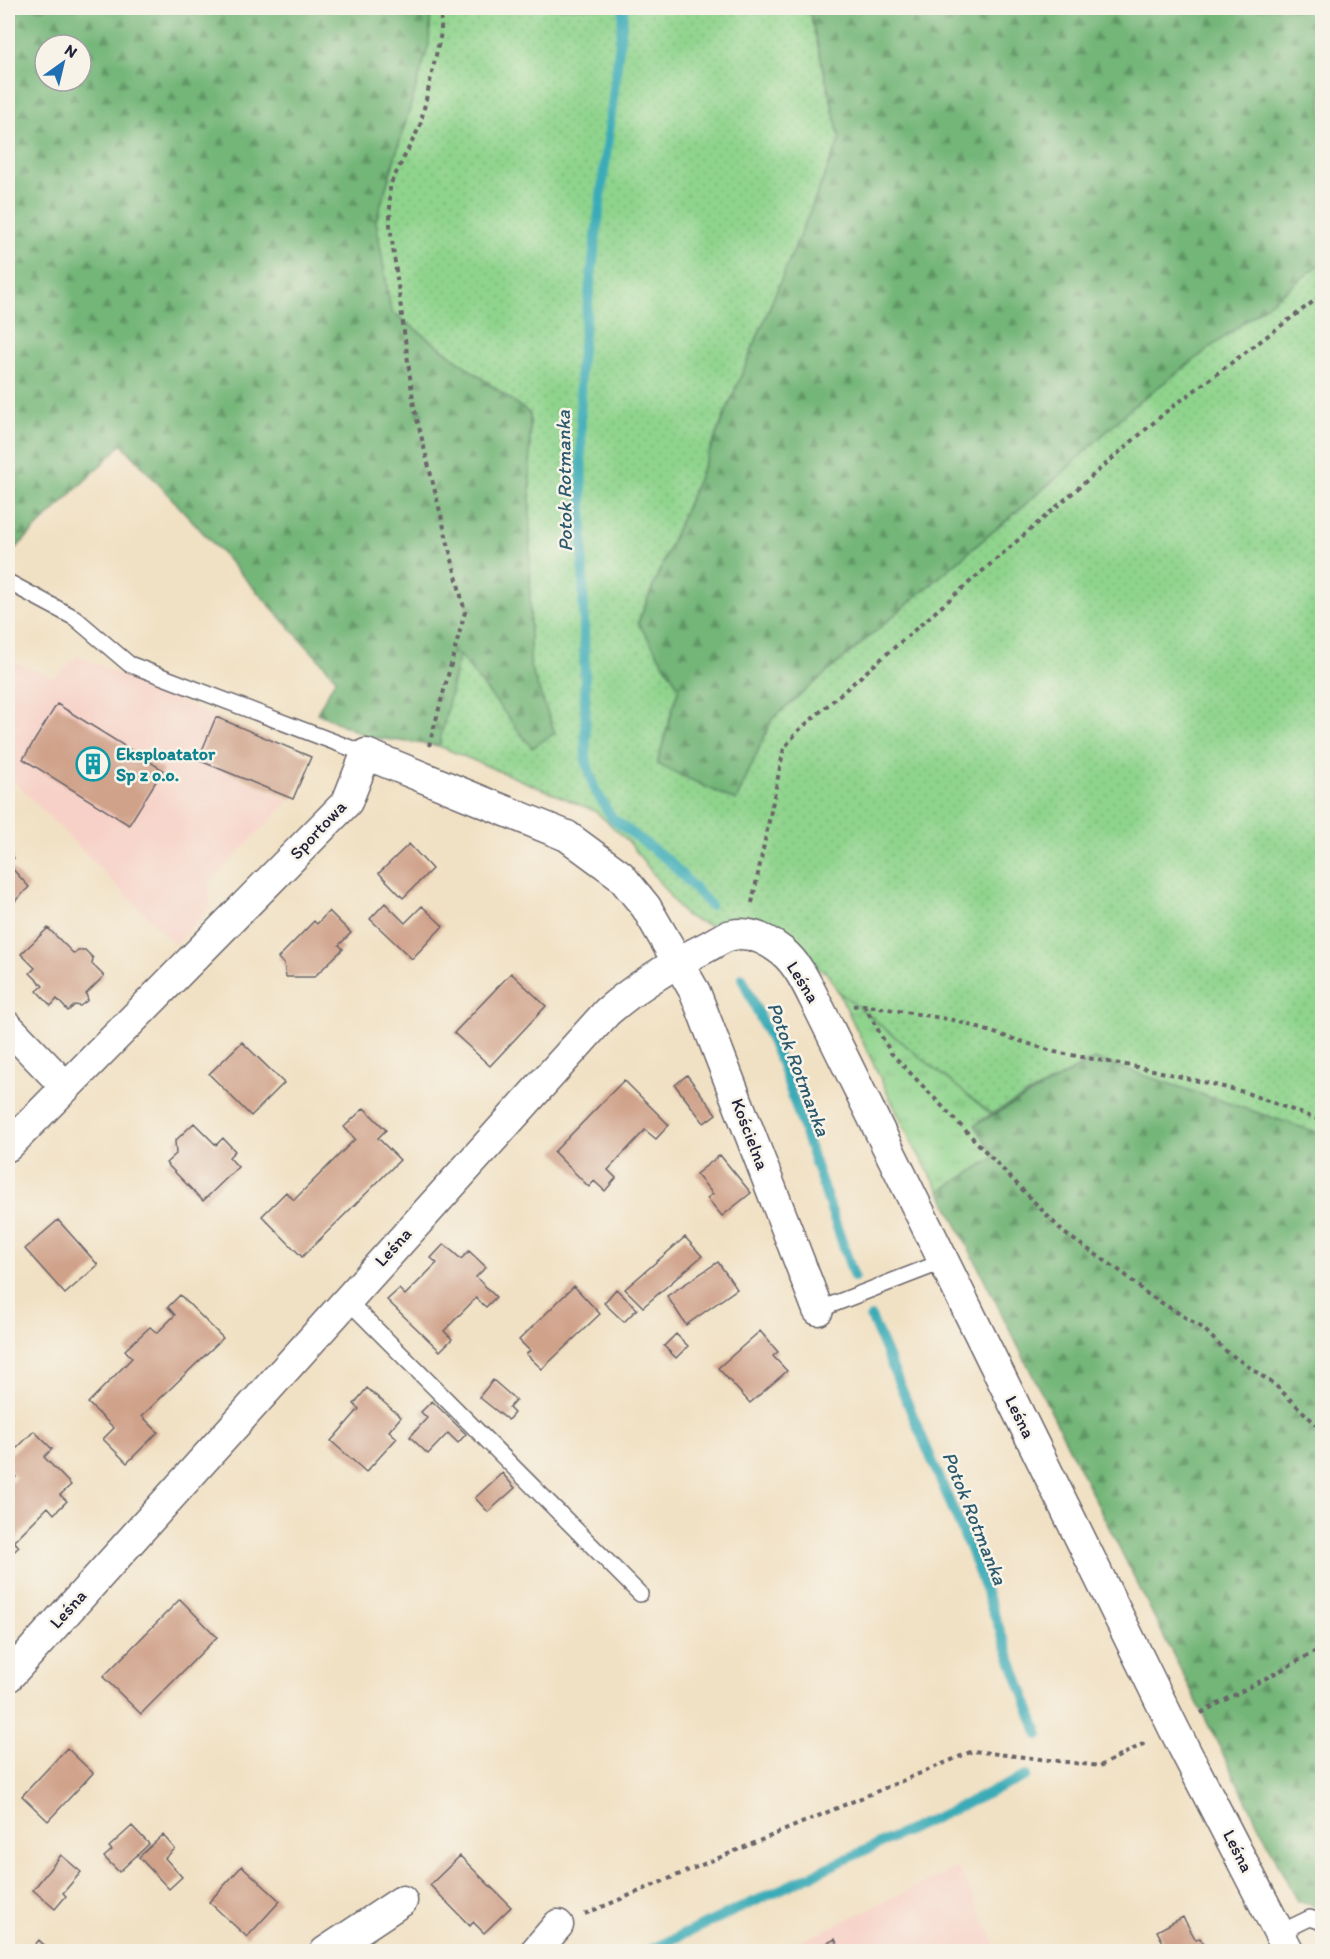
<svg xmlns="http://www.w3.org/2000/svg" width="1330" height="1959" viewBox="0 0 1330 1959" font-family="Itim,sans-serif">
<defs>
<pattern id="grass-dots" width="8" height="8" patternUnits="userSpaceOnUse" patternTransform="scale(1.5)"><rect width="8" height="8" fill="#8fd48d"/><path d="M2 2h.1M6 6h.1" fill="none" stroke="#7bb67b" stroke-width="1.8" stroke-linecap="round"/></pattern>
<pattern id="forest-firs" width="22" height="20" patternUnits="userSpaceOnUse" patternTransform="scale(1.5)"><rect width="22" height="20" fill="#73b678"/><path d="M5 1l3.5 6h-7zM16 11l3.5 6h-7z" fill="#5e9464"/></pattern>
<pattern id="park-tufts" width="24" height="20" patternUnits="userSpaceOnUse" patternTransform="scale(1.5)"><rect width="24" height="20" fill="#8fd48d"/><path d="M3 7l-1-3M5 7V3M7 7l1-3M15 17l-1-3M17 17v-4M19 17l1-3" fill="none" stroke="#7bb67b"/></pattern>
</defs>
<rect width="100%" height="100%" fill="#f7f3e8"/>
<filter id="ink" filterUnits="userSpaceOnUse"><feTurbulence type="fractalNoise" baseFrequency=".0167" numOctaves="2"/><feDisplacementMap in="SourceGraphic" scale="12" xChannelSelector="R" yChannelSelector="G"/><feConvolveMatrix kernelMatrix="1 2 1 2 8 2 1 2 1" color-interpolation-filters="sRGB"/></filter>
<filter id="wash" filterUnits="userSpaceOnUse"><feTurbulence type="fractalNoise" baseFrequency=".008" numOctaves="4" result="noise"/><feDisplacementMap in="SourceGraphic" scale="24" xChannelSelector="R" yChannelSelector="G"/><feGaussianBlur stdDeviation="1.35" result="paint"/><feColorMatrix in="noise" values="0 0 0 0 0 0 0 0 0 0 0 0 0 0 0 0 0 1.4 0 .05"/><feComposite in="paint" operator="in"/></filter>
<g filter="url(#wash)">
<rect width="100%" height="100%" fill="#f1e1c4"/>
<path fill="#f7d1c7" d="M78,656L216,717L198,760L290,800L208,884L210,907L175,945L8,775V660L54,678Z
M958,1867L999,1951L778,1952Z"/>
<path fill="url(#grass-dots)" stroke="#587b64" stroke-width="1.5" d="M431,8H809L840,139L638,622L679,687L657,763L736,801L772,719L1061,474L1132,407L1322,263V1134L1094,1059L991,1114L838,991L826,972L685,916L629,842L595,811L439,746L459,654L555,733L530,666V414L391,311L376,221L429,44Z"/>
<path fill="url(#forest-firs)" stroke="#4a6c5a" stroke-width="1.5" fill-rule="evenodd" d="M8,8H431L429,44L376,221L391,311L530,414V666L555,733L532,748L459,655L439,746L368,737L317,713L336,678L122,444L8,556ZM45,45H81V81H45Z
M809,8H1322V263L1132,407L1061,474L772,719L736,801L657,764L679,687L638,623L840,139Z
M1094,1059L1322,1134V1908L1297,1901L940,1191L995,1157L975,1125Z"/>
<path fill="url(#park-tufts)" stroke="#587b64" stroke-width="1.5" d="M838,991L991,1114L975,1125L995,1157L940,1191L913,1145Z"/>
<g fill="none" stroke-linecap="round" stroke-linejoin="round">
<path stroke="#3bacb7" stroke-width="10" d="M624,8L580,367L586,760L595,790L612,818L669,861L710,905
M742,978L781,1063L854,1277
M871,1317L971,1552L1039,1735
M645,1952L1026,1776"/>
</g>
<g id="blocks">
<path fill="#d0a28a" d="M57,704L163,770L129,825L23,759Z
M216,717L311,757L293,799L198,760Z
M409,844L432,869L403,898L379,873Z
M8,851L14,858L8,864L29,887L8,908Z
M385,903L405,923L422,906L443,926L412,959L370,919Z
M329,911L351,933L339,945L343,949L314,977H286L284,964L278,958L314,921L317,924Z
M48,928L74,954L78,950H85L93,958L92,964L104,976L86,994L88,1000L80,1006L75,1005L68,1011L57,999L51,1006L37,991L43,986L30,973L35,968L21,954Z
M511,973L546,1006L490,1066L454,1033Z
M242,1042L284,1083L251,1116L209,1074Z
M687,1075L716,1114L704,1123L675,1085Z
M624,1080L669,1125L656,1139L645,1130L608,1170L616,1178L605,1191L594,1181L589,1187L554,1152Z
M364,1108L386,1130L378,1138L400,1160L302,1257L262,1216L286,1192L294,1200L355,1139L344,1127Z
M194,1123L216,1145L223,1138L235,1151L229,1157L238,1167L203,1201L166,1163L176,1154L175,1141Z
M720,1155L751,1193L722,1216L707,1198L713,1194L696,1174Z
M58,1220L98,1265L65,1294L25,1249Z
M685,1237L702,1256L643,1307L625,1289Z
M444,1244L461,1259L469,1251L486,1267L476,1277L496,1297L486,1307L476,1298L444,1331L452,1339L440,1351L387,1300L399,1289L405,1295L437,1263L431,1258Z
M718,1262L737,1289L686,1325L667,1296Z
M574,1286L600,1314L542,1369L526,1354L530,1351L519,1340Z
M616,1289L637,1309L624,1322L604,1303Z
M180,1295L223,1338L142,1416L158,1432L127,1463L103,1439L114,1428L88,1403L132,1358L125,1350L150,1327L157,1333L175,1315L168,1307Z
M760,1331L778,1352L773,1356L787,1371L750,1403L718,1368Z
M676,1334L688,1346L676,1358L664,1346Z
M493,1380L516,1400L509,1408L514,1413L508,1420L479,1397Z
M367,1388L401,1417L389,1431L397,1438L366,1472L331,1441L359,1409L354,1404Z
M432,1401L466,1434L458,1443L448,1433L428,1454L410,1437L427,1418L421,1412Z
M34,1431L52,1449L44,1457L71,1485L60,1495L67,1501L54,1514L48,1507L14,1541L19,1547L8,1557V1485L16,1477L8,1469V1457Z
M502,1473L515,1488L488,1512L475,1498Z
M180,1599L217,1637L141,1714L103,1677Z
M67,1748L93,1773L48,1821L22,1796Z
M132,1826L149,1844L119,1872L104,1857L112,1850L109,1847Z
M163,1835L175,1849L165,1858L182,1877L169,1889L139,1857Z
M61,1855L81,1872L63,1893L66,1896L55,1909L33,1890Z
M460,1856L511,1907L484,1933L473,1922L470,1926L430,1885Z
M242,1866L280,1901L247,1937L209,1902Z
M1183,1917L1196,1940L1200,1938L1208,1952H1168L1157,1931Z
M835,1939L841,1952H809Z
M39,1940L51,1952H22L27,1947L30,1950Z"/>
</g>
</g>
<g filter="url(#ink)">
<use href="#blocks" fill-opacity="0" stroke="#6a656b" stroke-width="1.5"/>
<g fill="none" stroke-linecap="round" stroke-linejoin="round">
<g stroke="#6a656b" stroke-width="18">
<path id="service" d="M8,582L75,618L129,664L366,754
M346,1299L640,1594
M818,1310L942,1262
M1279,1933L1310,1918L1322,1922"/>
</g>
<g stroke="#6a656b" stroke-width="33">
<path id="minor" d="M8,1027L66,1087
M8,1146L347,802L366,754L567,836L620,875L646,907L695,992L818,1310
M8,1677L607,1012C638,985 671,965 707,947C715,943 724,936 732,935C750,931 769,941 783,952C800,966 810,991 820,1010L1174,1729L1289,1952
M325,1952L402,1901
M535,1952L558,1925"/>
</g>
<path stroke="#6a656b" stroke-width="4" stroke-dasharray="4.5 4.5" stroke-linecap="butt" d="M429,746L465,612L414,407L390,225V185L420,126L441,33V8
M752,903L784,748L798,731L1167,411L1322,295
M864,1005L891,1053L1064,1233L1123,1273L1146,1293L1204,1329L1223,1349L1275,1385L1322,1430
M853,1006L864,1005L953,1020L1055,1052L1153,1070L1244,1092L1322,1121
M1201,1713L1322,1648
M585,1914L973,1751L1100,1766L1145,1743"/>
<use href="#service" stroke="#fff" stroke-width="15"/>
<use href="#minor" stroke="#fff" stroke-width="30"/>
</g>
</g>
<defs>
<g id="building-ring" transform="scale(1.725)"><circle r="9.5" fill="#f7f3e8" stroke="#0f9aa8" stroke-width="1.5"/><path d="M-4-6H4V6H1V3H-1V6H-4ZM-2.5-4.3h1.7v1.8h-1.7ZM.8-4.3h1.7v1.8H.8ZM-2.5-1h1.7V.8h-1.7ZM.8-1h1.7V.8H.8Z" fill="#0f9aa8"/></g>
</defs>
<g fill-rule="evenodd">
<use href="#building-ring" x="93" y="764"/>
</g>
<g text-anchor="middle" stroke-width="5" stroke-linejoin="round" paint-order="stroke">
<g font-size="18" font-weight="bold" fill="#0d838f" stroke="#f7f3e8" text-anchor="start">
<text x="116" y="760">Eksploatator<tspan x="116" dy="21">Sp z o.o.</tspan></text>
</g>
<g font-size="18" fill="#22223b" stroke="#f7f3e8">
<text transform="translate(318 830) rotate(-47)" y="6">Sportowa</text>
<text transform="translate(803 982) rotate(58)" y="6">Leśna</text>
<text transform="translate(750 1134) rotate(69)" y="6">Kościelna</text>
<text transform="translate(393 1247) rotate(-48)" y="6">Leśna</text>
<text transform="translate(1020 1417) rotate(64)" y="6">Leśna</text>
<text transform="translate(68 1609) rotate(-48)" y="6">Leśna</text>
<text transform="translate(1238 1851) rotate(63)" y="6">Leśna</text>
</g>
<g font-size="20" font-style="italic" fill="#2c596d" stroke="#f7f3e8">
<text transform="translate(564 481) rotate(-91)" y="7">Potok Rotmanka</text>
<text transform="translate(799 1069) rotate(69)" y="7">Potok Rotmanka</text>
<text transform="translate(975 1518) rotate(68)" y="7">Potok Rotmanka</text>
</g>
</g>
<rect width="1330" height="1959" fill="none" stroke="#f7f3e8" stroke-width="30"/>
<g transform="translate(63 63) rotate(34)"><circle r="28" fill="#f7f3e8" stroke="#a29fa3" stroke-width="1.5"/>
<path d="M0-4.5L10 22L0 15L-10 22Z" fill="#1f6fb2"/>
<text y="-9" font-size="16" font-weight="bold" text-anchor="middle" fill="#22223b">N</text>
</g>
</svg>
